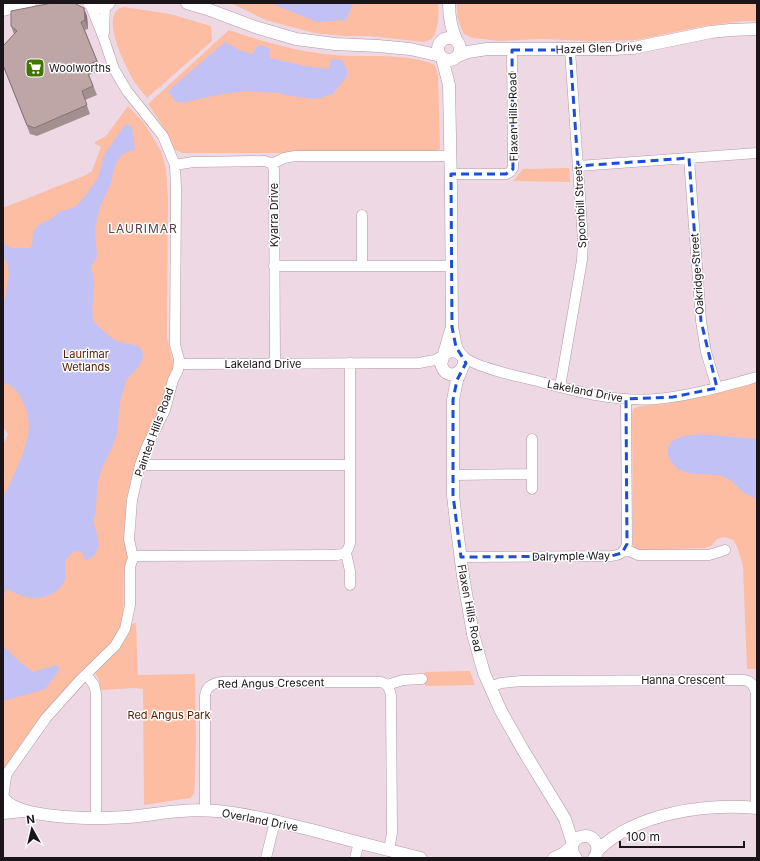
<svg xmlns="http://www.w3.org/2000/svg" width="760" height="861" viewBox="0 0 760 861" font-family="Inter,sans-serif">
<rect width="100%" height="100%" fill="#eed8e3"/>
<path fill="#fcbda2" d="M231,3H438C439,17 439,27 432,39L424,42L369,36H345L314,33L266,20Z
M457,3H757V21H744L704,26L636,40L589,41L541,39L500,41L473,38L464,34C459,24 456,14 457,3Z
M124,7L170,14L211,26L212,41L147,98C143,93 138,87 134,81C126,67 97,12 124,7Z
M229,30C264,42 298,52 335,55C366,58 406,52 435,65L438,75L440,149L431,153H183L175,150L164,128L148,104Z
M128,106L144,123L152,136L161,151L166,168L168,199L167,337L174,366L168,380L164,398L142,446L133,471L126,500L124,540L128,556L124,571L123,617L119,632L110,645L3,776V445L8,434L3,427V208L86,175L92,171L101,147L95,144V142L106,136Z
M569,168L570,182L513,181L523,169Z
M757,382V669H747L743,566L737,546L733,540L725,537L717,539L711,546L705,548L640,550L634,548L633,543L632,414L633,409C644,403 655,406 666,404C697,398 727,390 757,382Z
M136,623L138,675L195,674L196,739L195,780L194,794L190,798L144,805L143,689L135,688L101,690L99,680L95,673C110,658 125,645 132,624Z
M470,671L475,685L425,686V672Z"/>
<path fill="#c2c1f5" d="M270,3H353L346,20L317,22Z
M225,42L239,50L252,54L258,45L269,48L270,58L305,66L329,69L331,59L342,60L347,70V76L333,94L316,99L290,96L278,93L246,91L222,94L181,103L175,101L168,91Z
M128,124L132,127L135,149L123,154L117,161L114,169L111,183L100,207L97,219L95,230L97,257L91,266C92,271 93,276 94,281C95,291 90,314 94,321C97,326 111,338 117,341C126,345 148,342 142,360C139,368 130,375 125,382C125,390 121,395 120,403C118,415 119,428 115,440C111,452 104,462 100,474C96,488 97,503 95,517L93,519C96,535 107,550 87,560L84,558L82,552L74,551C58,565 70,569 64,582C62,586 59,589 56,591C39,604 18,597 3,586V497L13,477L22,456L28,436L29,424L27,411L19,394L11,386L3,382V303L5,299L9,274L7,263L3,256V245L5,244L11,248H30L32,245L33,232L37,227L41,223L50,220L59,212L75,207L85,196L98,178L104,155L125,125Z
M699,434L757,439V499C753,497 748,495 743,492C738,488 733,481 727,478C709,470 686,481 672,463C669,459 667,454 668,449C670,436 688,436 699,434Z
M3,646L21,663L33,672L57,665L59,668L58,672L45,689L3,701Z"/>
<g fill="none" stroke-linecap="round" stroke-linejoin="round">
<path stroke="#c2c1f5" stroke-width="2.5" d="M3,593L6,588"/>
<g stroke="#af9aa5" stroke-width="11">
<path id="minor" d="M104,33L105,6
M689,158L701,321L706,352L717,388
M272,164L284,158L295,156H450
M175,165L193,162L265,161L272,164L274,170L275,364
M578,166L757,153
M451,174H506L510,172L513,168L512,50
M362,215V266
M274,266H452
M463,357C470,361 477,365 485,367C503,374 523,377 541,382C579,392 616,402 656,399C690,396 724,386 757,377
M179,364L419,363L435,360L442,356
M560,387L582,260L583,241L570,50
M532,439V489
M140,465H350
M453,475L532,474
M625,549L638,555H709L725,550
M346,553L350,571V585
M133,556L334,555C343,555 348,553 350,543V363
M461,557L611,556C620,555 624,553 627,544L626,399
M86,674L94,685L96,693V818
M387,685L403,680L422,679
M490,687L501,683L522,681L742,680C750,680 755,685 756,694V807
M3,779L46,718L80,680L115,646L125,629L130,605V567L133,558L129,539L132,500L140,465L147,446L165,410L173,380L178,370L179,359L175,345L176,188L175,165L163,136L127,91L121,81L114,69L104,39L90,4
M3,798L6,777
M205,810V696C206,686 213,683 222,682H381C388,684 390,689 391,696L392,833L389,850
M266,858L275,821
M355,858L359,842"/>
</g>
<g stroke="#af9aa5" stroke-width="13">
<path id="tertiary" d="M89,3C96,9 103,9 109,3
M187,3L207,9L255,27L296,39L335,44L378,46L410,49L441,56
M449,3C449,16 451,28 456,39
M3,10L30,3
M438 49a11 11 0 1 1 22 0a11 11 0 1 1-22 0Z
M458,56L468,52L487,49H612L633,48L711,32L730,30L757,29
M442,58L449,85L451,189L452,327L456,347L460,354
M444,355C448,352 451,350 456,352C478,360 449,390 441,364L451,330
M461,371L457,380L453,400V495L456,522L463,576L473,634L484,673L501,711L523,750L565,819L573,844
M4,799C20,820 101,819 127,817C145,816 163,812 181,811C226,807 269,820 312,830C348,840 384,849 421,858
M3,813L23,811
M598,850C636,813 706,803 757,808
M554,858L563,854L572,846
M576,858C562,841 588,827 596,843C599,849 597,854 594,858"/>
</g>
<use href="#minor" stroke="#fff" stroke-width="10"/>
<use href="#tertiary" stroke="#fff" stroke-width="12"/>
</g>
<path fill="#a38f90" d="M87,16L88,29L85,30L101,70L89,75L97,95L85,100L90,114L37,136L30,134L3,66V46L14,34L11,26Z"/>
<path fill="#857475" d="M84,8L87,16L88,29L85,20Z"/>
<path fill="#bea6a7" stroke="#857475" d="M52,3H74L84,8L85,20L81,22L97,61L85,66L93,86L82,91L87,105L34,128L27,125L3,65V46L17,31L11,26V11Z"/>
<path fill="none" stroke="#1d4ed8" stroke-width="3" stroke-dasharray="8 5" stroke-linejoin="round" d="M512,50H570L578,166L689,158L701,321L717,388L673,397L626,399L627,544L622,553L611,556L461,557L453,495V400L457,380L466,363L456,347L452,327L451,174H506L513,169Z"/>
<defs>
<g id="supermarket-square" transform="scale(1)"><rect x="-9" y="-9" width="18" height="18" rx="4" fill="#407500" stroke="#fff"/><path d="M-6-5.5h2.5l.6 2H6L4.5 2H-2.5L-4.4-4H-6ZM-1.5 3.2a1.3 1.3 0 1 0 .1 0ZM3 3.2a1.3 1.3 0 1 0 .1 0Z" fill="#fff"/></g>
</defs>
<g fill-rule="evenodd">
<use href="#supermarket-square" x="35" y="68"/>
</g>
<g text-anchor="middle" stroke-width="3" stroke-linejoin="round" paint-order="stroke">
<g font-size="11" fill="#1b1418" stroke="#fff">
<text transform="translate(599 48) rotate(-2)" y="4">Hazel Glen Drive</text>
<text transform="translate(513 117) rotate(-91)" y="4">Flaxen Hills Road</text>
<text transform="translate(580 207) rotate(-93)" y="4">Spoonbill Street</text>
<text transform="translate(274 215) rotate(-90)" y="4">Kyarra Drive</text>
<text transform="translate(697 274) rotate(-94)" y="4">Oakridge Street</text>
<text x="263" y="368">Lakeland Drive</text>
<text transform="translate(585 391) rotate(11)" y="4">Lakeland Drive</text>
<text transform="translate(154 432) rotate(-70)" y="4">Painted Hills Road</text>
<text transform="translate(571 556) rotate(-1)" y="4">Dalrymple Way</text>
<text transform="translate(470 608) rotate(79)" y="4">Flaxen Hills Road</text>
<text x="683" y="684">Hanna Crescent</text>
<text transform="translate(271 683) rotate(-1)" y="4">Red Angus Crescent</text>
<text transform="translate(260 820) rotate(11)" y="4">Overland Drive</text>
</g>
<g font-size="11" fill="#1b1418" stroke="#fff" text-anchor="start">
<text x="49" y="72">Woolworths</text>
</g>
<g font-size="11" fill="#582103" stroke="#fff">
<text x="86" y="358">Laurimar<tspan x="86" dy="13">Wetlands</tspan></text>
<text x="169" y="719">Red Angus Park</text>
</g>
<g font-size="12" letter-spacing="1" fill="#55434d" stroke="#fff">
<text x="143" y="233">LAURIMAR</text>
</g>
</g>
<rect width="760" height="861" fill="none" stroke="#1b1418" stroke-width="8"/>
<g transform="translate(32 829) rotate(352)" stroke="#ffffff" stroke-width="3" paint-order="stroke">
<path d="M0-3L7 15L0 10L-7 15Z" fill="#1b1418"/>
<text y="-6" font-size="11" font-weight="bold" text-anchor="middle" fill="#1b1418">N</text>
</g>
<path d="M620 841v6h124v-6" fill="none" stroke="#1b1418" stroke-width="2"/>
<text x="626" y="841" font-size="12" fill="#1b1418" stroke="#ffffff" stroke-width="3" paint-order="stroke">100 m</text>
</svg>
